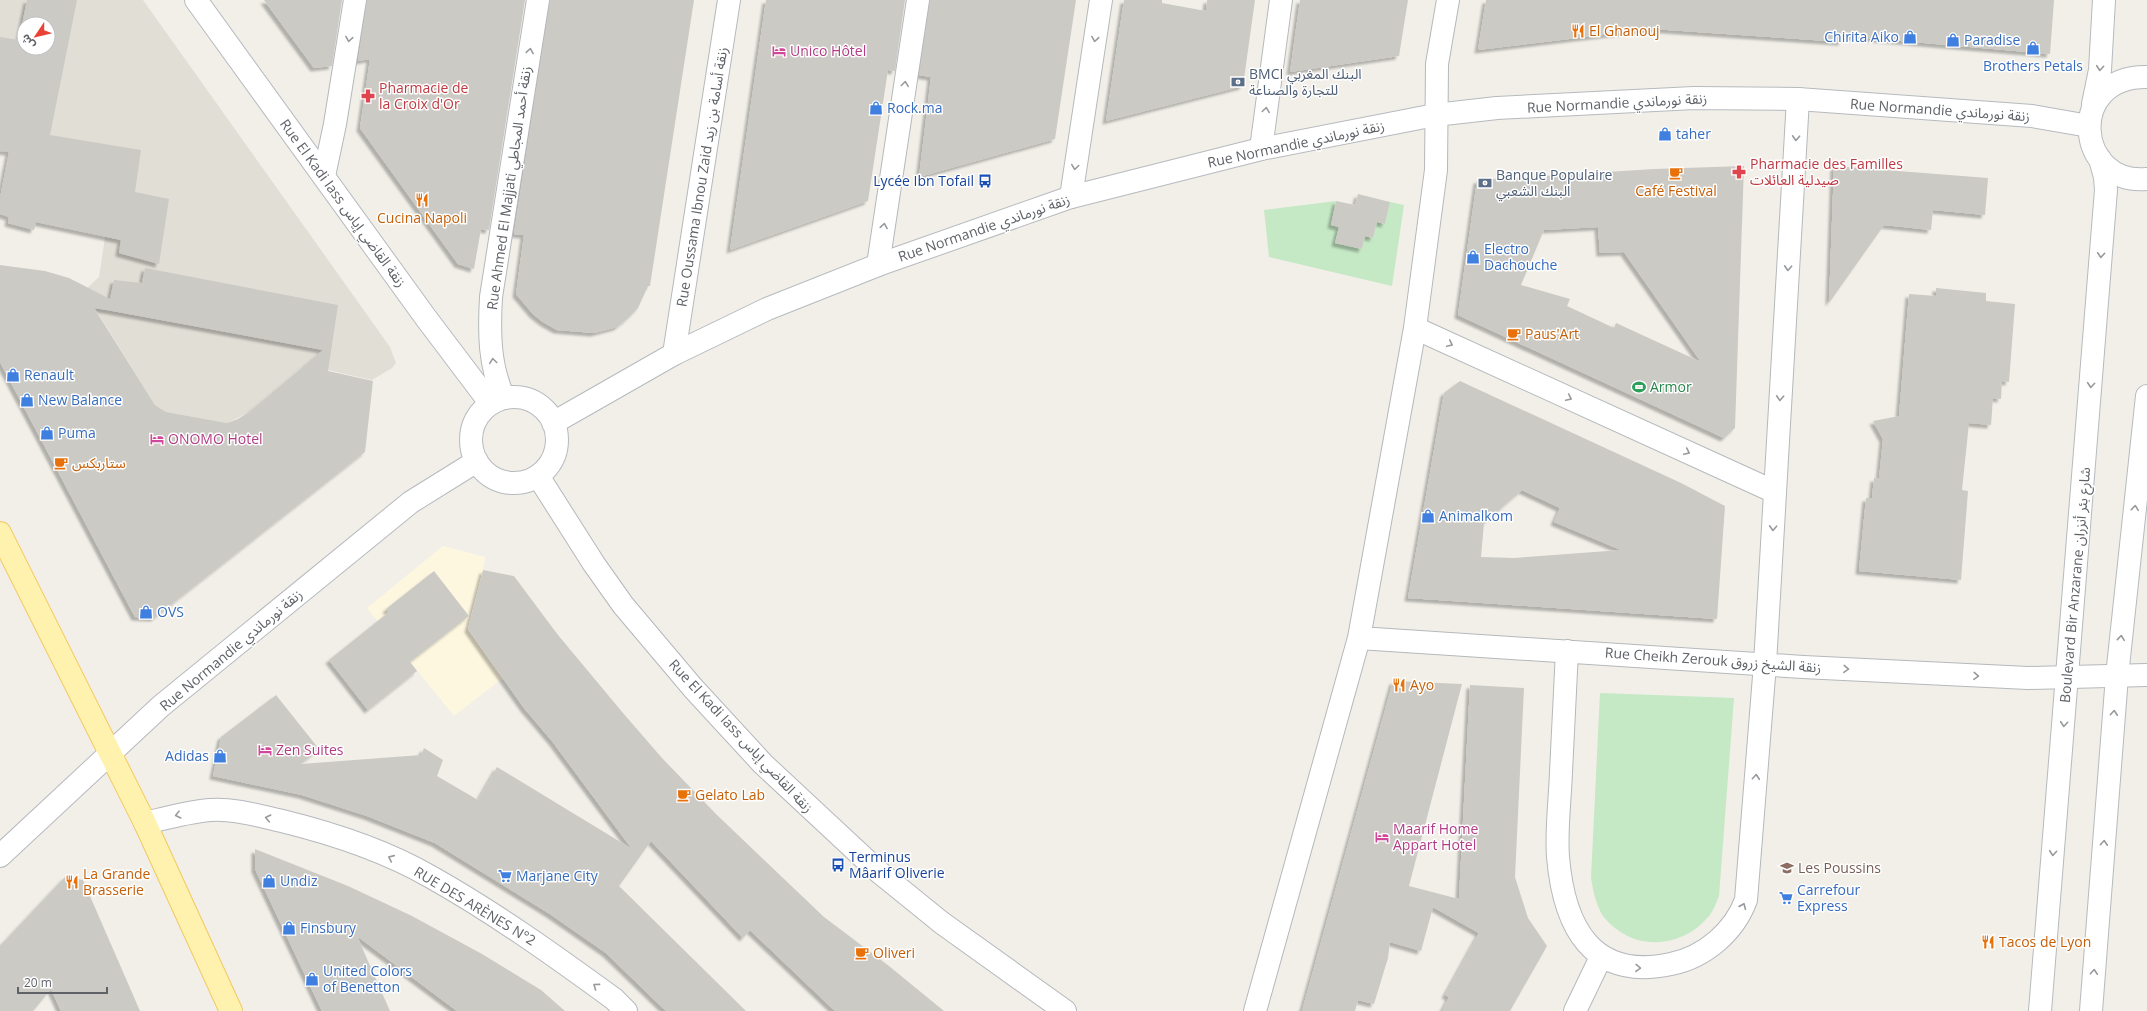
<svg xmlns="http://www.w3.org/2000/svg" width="2147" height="1011" viewBox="0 0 2147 1011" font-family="'Open Sans','Noto Sans Arabic',sans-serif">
<defs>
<filter id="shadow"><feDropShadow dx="-3.5" dy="3.5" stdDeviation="1" flood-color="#0004"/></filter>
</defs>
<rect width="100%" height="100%" fill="#f1efe8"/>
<path fill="#fef7e0" d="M443,546L485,557L483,570L514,576L558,635L454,716L367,608Z"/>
<path fill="#e1ded6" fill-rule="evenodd" d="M0,0H143L390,347L396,363L392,368L372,380L310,366L301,368L249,412L227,423L166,412L155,405L84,291L99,277L105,237L37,222L34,230L8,223L9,217L0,214V198L9,152L0,151ZM24,24H48V48H24Z"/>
<path fill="#c5e8c5" d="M1336,201L1331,225L1339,227L1335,243L1362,249L1365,236L1373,238L1377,222L1385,224L1390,202L1404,205L1392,286L1269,257L1264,210Z
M1600,693L1734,698L1719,896C1716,903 1714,910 1709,916C1681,950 1631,952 1603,916C1596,905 1593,890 1591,878Z"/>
<path fill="#cccac5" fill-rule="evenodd" filter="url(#shadow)" d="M27,0H77L50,135L141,150L135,192L169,199L159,264L119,253L121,240L36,222L34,230L8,223L9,217L0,214V198L9,152L0,151V37L19,40ZM24,24H48V48H24Z
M264,0H342L332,66L314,68Z
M367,0H525L489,230L481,229L474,269L458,264L360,128L370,59L358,61Z
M550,0H694L650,286H648L638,308L627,319L617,327L594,333L557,330L543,322L533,314L516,294L524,235L514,234Z
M766,0H905L895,71L888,70L868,201L730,250Z
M930,0H1076L1055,139L919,177L931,77L919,75Z
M1124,0H1162V3L1206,11L1207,0H1255L1243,86L1106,121Z
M1300,0H1408L1399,56L1290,72Z
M1486,0H2054L2050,54L1843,36L1842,42L1653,29L1478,50Z
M1744,166L1735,428L1724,438L1458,315L1477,180L1654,169ZM1598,227L1600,253L1624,252L1701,362L1616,323L1614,328L1567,306L1570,299L1521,285L1544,230Z
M1834,166L1988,178L1985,215L1933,210L1931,230L1884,225L1829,303Z
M1358,194L1390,202L1385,224L1377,222L1373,238L1365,236L1362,249L1335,243L1339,227L1331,225L1336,201L1355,205Z
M0,265L45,271L69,278L110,299L114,280L142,283L145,268L338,305L328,371L373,381L365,452L154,618L135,617L0,362ZM94,308L107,310L323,350L249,412L238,419L227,423L166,412L155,405Z
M1936,288L1986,293V301L2015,304L2009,382L2002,381L2001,399L1993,398L1991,425L1969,423L1962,490L1968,491L1961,580L1859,571L1866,498H1872L1874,478L1879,479L1883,439L1873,421L1899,416L1909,294L1936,296Z
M1460,381L1681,483L1725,506L1717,619L1408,598L1444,393ZM1522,490L1560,508L1554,522L1621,550L1514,558L1481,557L1484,523Z
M483,570L514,576L558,635L623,713L662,758L716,814L824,917L889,966L944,1011H835L750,930L743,938L651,841L619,886L746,1011H666L606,953L550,914L435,843L367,816L302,795L213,776L221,737L276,695L319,749L301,764L421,755L424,748L443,760L437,776L478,800L497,767L632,849L552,741L524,708L468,629Z
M434,571L469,616L410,662L417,671L368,710L329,660L389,612L386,609Z
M1393,681L1462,684L1409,886L1459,899L1470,685L1524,688L1515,877L1528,918L1547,946L1510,1011H1442L1449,997L1445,995L1479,933L1433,907L1421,951L1390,942L1388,958L1374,1004L1358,1000L1355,1011H1302Z
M255,849L348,886L412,916L482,954L541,990L565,1011H457L357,936L390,1011H322L255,869Z
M65,877L83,880L140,1011H61L51,989L33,1011H0V946Z"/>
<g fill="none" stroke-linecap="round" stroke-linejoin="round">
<g stroke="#b5b8bc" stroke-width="24">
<path id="street" d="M1261,149L1281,0
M324,176L335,124L355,0
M1071,197L1101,0
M878,265L918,0
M1415,328L1775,492
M674,354L729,0
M504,398C489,366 489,332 491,297L538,0
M538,476L594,564L623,605L693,688L763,764L879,872L942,923L1065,1011
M1359,638L1803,667L2028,678L2147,675
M1567,651C1565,691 1563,732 1561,772C1560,800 1556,829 1558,857C1564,927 1592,981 1671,964C1705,957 1734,932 1746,900L1765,664L1798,99
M145,823C166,818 188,812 210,810C233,808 259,816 282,821C331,833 386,851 431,877C495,913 555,956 614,999L626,1011
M1255,1011L1359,638L1415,328L1436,170L1437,64L1448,0
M1575,1011L1601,957"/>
</g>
<g stroke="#b6babf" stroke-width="24">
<path id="secondary" d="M196,0L426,318L491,404
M2147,77C2065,76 2076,186 2147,179
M2093,104L2100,70L2104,0
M471 440a43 43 0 1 1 86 0a43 43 0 1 1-86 0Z
M553,423L674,354L767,309L878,265L1071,197L1261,149L1435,115L1497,108L1694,98L1798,99L2032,116L2089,126
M0,856L161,706L411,502L477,461
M2040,1011L2106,190L2105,177L2100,159
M2091,1011L2117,676L2147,396"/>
</g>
<g stroke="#f2c960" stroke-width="24">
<path id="primary" d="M0,533L145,823L231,1011"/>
</g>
<use href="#street" stroke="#fff" stroke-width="22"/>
<use href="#secondary" stroke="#fff" stroke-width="22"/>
<use href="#primary" stroke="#fff2af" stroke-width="22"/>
</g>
<defs><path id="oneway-chevron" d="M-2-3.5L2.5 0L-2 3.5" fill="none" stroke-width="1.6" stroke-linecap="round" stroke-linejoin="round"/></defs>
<g stroke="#979a9d">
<use href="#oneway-chevron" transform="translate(349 39) rotate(99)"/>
<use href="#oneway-chevron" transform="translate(1095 39) rotate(99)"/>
<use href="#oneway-chevron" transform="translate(530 51) rotate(-81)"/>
<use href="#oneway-chevron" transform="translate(2100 68) rotate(95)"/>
<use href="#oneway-chevron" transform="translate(905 84) rotate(-82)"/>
<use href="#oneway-chevron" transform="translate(1266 110) rotate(-82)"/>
<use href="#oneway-chevron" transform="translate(1796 138) rotate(93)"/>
<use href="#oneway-chevron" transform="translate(1075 167) rotate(98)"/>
<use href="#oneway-chevron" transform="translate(884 226) rotate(-81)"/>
<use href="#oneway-chevron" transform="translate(2101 255) rotate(94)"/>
<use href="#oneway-chevron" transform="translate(1788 268) rotate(93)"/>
<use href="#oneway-chevron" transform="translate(1450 344) rotate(25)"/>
<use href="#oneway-chevron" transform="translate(493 361) rotate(-98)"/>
<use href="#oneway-chevron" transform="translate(2091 385) rotate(95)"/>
<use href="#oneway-chevron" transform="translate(1569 398) rotate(25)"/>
<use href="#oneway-chevron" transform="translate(1780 398) rotate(93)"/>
<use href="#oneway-chevron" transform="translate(1687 452) rotate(25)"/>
<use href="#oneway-chevron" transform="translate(2135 508) rotate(-84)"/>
<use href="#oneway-chevron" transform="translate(1773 528) rotate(93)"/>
<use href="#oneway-chevron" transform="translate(2121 638) rotate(-84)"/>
<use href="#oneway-chevron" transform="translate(1846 669) rotate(3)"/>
<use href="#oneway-chevron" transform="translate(1976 676) rotate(3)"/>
<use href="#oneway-chevron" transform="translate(2114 713) rotate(-86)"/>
<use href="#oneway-chevron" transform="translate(2064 724) rotate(95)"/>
<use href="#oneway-chevron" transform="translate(1756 777) rotate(-85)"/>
<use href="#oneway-chevron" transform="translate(178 815) rotate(166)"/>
<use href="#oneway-chevron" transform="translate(268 818) rotate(-168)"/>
<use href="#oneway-chevron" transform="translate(2104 843) rotate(-86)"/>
<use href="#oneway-chevron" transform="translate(2053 853) rotate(95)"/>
<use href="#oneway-chevron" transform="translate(391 858) rotate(-156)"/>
<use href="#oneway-chevron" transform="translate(1743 906) rotate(-67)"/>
<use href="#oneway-chevron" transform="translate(1638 968) rotate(2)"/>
<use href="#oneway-chevron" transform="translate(2094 972) rotate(-86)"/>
<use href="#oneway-chevron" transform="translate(596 986) rotate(-144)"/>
</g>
<defs>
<g id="restaurant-bare" transform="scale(1.08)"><path d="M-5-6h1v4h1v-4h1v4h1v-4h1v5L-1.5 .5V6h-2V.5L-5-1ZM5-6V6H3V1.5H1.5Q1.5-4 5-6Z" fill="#e8710a" stroke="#fff" stroke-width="2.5" paint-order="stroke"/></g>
<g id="shop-bare" transform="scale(1.08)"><path d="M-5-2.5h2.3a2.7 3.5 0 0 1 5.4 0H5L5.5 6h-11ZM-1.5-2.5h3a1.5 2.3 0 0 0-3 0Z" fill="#3f7fe0" stroke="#fff" stroke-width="2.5" paint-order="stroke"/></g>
<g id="hotel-bare" transform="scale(1.08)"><path d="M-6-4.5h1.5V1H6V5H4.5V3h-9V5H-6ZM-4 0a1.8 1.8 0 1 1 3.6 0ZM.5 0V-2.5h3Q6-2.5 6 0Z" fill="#d1479c" stroke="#fff" stroke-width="2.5" paint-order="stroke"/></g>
<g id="bank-bare" transform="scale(1.08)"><path d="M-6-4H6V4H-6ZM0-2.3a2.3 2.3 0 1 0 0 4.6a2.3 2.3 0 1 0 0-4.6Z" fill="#5c6f8a" stroke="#fff" stroke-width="2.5" paint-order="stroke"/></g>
<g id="pharmacy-bare" transform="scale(1.08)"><path d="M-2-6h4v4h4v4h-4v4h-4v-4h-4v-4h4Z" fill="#e0444e" stroke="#fff" stroke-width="2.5" paint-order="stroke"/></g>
<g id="cafe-bare" transform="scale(1.08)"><path d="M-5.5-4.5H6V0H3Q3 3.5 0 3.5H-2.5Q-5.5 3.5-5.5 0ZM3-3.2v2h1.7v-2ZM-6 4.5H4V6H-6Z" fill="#e8710a" stroke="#fff" stroke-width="2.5" paint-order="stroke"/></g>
<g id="bus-bare" transform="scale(1.08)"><path d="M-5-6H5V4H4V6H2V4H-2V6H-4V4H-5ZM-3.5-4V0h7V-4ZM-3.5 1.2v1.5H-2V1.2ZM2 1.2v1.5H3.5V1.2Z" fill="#1a4fb4" stroke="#fff" stroke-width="2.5" paint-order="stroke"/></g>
<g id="stadium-bare" transform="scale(1.08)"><path d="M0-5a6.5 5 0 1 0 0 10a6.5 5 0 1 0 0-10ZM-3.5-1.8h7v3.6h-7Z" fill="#2e9e5b" stroke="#fff" stroke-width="2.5" paint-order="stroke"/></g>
<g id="school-bare" transform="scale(1.08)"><path d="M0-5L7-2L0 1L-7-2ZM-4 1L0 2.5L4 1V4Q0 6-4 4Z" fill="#8d6e63" stroke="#fff" stroke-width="2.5" paint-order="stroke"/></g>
<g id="supermarket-bare" transform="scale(1.08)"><path d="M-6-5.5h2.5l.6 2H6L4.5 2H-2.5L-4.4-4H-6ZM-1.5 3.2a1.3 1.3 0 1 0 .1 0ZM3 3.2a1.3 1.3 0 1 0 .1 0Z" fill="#3f7fe0" stroke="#fff" stroke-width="2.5" paint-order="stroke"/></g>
</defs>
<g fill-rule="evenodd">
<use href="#restaurant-bare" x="1578" y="31"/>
<use href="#shop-bare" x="1910" y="37"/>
<use href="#shop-bare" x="1953" y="40"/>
<use href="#shop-bare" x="2033" y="48"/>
<use href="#hotel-bare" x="779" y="51"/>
<use href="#bank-bare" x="1238" y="82"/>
<use href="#pharmacy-bare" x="368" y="96"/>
<use href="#shop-bare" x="876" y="108"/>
<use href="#shop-bare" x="1665" y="134"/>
<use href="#pharmacy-bare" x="1739" y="172"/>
<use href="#cafe-bare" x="1676" y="173"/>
<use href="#bus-bare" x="985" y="181"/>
<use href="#bank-bare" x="1485" y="183"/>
<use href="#restaurant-bare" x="422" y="200"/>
<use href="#shop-bare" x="1473" y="257"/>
<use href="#cafe-bare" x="1514" y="334"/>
<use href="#shop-bare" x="13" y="375"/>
<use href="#stadium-bare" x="1639" y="387"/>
<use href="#shop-bare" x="27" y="400"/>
<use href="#shop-bare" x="47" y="433"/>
<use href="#hotel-bare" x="157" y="439"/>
<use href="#cafe-bare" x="61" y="463"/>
<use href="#shop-bare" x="1428" y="516"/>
<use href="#shop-bare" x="146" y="612"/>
<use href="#restaurant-bare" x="1399" y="685"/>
<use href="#hotel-bare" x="265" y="750"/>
<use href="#shop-bare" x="220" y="756"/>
<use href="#cafe-bare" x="684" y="795"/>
<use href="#hotel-bare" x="1382" y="837"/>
<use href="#bus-bare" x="838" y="865"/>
<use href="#school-bare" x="1787" y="868"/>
<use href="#supermarket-bare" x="505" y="876"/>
<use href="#shop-bare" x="269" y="881"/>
<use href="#restaurant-bare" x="72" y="882"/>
<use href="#supermarket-bare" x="1786" y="898"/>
<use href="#shop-bare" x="289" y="928"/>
<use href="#restaurant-bare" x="1988" y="942"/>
<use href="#cafe-bare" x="862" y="953"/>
<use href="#shop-bare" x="312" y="979"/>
</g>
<g text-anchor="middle" stroke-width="3" stroke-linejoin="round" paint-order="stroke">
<g font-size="14" fill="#c56008" stroke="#fff" text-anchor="start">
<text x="1589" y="36">El Ghanouj</text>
<text x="1676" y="196" text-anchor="middle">Café Festival</text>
<text x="422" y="223" text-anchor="middle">Cucina Napoli</text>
<text x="1525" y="339">Paus'Art</text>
<text x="72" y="468">ستاربكس</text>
<text x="1410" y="690">Ayo</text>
<text x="695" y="800">Gelato Lab</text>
<text x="83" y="879">La Grande<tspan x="83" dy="16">Brasserie</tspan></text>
<text x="1999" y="947">Tacos de Lyon</text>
<text x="873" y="958">Oliveri</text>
</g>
<g font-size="14" fill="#366cbe" stroke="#fff" text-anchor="start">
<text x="1899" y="42" text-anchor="end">Chirita Aiko</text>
<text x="1964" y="45">Paradise</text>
<text x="2033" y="71" text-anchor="middle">Brothers Petals</text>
<text x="887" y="113">Rock.ma</text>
<text x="1676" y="139">taher</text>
<text x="1484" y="254">Electro<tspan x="1484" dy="16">Dachouche</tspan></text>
<text x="24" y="380">Renault</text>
<text x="38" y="405">New Balance</text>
<text x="58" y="438">Puma</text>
<text x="1439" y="521">Animalkom</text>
<text x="157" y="617">OVS</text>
<text x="209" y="761" text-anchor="end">Adidas</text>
<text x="516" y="881">Marjane City</text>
<text x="280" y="886">Undiz</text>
<text x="1797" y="895">Carrefour<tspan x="1797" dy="16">Express</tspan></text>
<text x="300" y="933">Finsbury</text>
<text x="323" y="976">United Colors<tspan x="323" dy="16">of Benetton</tspan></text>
</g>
<g font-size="14" fill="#b23c85" stroke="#fff" text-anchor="start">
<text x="790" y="56">Unico Hôtel</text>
<text x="168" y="444">ONOMO Hotel</text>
<text x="276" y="755">Zen Suites</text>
<text x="1393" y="834">Maarif Home<tspan x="1393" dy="16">Appart Hotel</tspan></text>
</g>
<g font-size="14" fill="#4e5e75" stroke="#fff" text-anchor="start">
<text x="1249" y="79">BMCI البنك المغربي<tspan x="1249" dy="16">للتجارة والصناعة</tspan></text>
<text x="1496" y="180">Banque Populaire<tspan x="1496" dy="16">البنك الشعبي</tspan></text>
</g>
<g font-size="14" fill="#be3a42" stroke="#fff" text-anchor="start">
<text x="379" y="93">Pharmacie de<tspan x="379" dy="16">la Croix d'Or</tspan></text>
<text x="1750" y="169">Pharmacie des Familles<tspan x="1750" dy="16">صيدلية العائلات</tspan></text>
</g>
<g font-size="14" fill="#5f6368" stroke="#fff">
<text transform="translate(1617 103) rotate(-3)" y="5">Rue Normandie زنقة نورماندي</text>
<text transform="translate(1940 110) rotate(4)" y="5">Rue Normandie زنقة نورماندي</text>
<text transform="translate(1296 144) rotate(-12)" y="5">Rue Normandie زنقة نورماندي</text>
<text transform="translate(702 177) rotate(-81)" y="5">Rue Oussama Ibnou Zaid زنقة أسامة بن زيد</text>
<text transform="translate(509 188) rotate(-82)" y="5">Rue Ahmed El Majjati زنقة أحمد المجاطي</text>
<text transform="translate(343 203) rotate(54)" y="5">Rue El Kadi Iass زنقة القاضي إياس</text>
<text transform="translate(984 228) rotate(-19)" y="5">Rue Normandie زنقة نورماندي</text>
<text transform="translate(2075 585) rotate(-85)" y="5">Boulevard Bir Anzarane شارع بئر أنزران</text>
<text transform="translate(231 650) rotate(-40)" y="5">Rue Normandie زنقة نورماندي</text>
<text transform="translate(1713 660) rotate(4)" y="5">Rue Cheikh Zerouk زنقة الشيخ زروق</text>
<text transform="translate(741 736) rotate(47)" y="5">Rue El Kadi Iass زنقة القاضي إياس</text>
<text transform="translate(475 906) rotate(31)" y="5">RUE DES ARÈNES N°2</text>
</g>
<g font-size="14" fill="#164399" stroke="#fff" text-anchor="end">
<text x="974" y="186">Lycée Ibn Tofail</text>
<text x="849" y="862" text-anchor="start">Terminus<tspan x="849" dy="16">Mâarif Oliverie</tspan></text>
</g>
<g font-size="14" fill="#27864d" stroke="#fff" text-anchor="start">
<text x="1650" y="392">Armor</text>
</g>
<g font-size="14" fill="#785e54" stroke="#fff" text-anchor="start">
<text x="1798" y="873">Les Poussins</text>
</g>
</g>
<g transform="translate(36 36) rotate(235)"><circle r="19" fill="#ffffff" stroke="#bfc1c3"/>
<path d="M0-3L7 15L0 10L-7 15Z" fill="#ea4335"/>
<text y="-6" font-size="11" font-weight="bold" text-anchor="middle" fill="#5f6368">ش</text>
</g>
<path d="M18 987v6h89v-6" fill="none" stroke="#5f6368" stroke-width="2"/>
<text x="24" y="987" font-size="12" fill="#5f6368" stroke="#ffffff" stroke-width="3" paint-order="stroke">20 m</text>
</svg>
